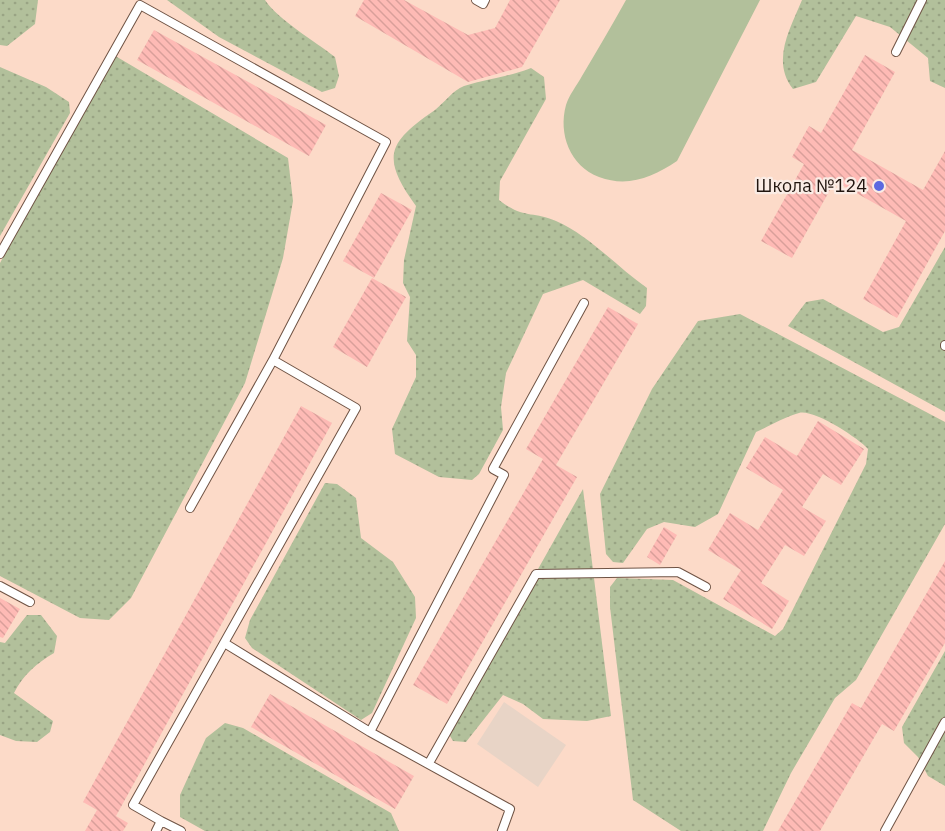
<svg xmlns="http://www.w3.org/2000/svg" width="945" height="831" viewBox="0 0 945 831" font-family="'IBM Plex Sans',sans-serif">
<defs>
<pattern id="grass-dots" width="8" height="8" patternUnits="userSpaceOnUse" patternTransform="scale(1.5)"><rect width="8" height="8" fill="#b2c09b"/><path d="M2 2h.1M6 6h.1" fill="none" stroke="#99a484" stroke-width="1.8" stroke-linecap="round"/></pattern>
<pattern id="building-back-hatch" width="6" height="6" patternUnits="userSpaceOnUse" patternTransform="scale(1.5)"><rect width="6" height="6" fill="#febab5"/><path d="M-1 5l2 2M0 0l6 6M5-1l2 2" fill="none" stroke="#d99f9a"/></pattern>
</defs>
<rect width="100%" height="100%" fill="#fcdac8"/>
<path fill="#e8d4c6" d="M504,702L566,745L538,787L477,744Z"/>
<path fill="url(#grass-dots)" d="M0,0H38L35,24L7,46L0,45Z
M167,0H265C278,20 315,41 335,57L339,76L335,88L322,92L219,37Z
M802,0H945V88L930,81L928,58L890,27L856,16L816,82L793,89C771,61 790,29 802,0Z
M112,54L288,158L293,201L283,258L245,383L131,598L109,620L80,618L0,576V263Z
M0,67L46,87L69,102L70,113L0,236Z
M531,68L544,77L546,99L500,181L499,200C523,219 532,211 556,221C590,236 617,267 647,288L646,306L640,314L583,280L543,294L506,373L501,407L503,430L479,474L472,480L439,477L395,454L392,429L416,377V355L407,341L410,297L403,283L404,260L416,206C381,157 387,143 435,110C444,103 453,90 464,86C486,79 509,77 531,68Z
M945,247V412L788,326L806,302L823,299L883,332L899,327Z
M740,314L945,422V524L856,680L835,698L791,773L763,831H681L633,800L610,607V587L617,578L673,580L775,636L783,629L866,464L868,449C858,438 814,409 799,413C784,417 770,426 756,432L718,514L695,527L664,522L647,529L623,563L613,562L606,554L600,494L652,389L698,321Z
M325,483L337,484L356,498L361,538L393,562L415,597L416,618L372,713L361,720L252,648L245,638L250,620Z
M583,489L611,716L587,721L543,719L523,704L503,695L466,742L453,741L447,731Z
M27,615H41L57,636L54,653C37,663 23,675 14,693L53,721L50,732L37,742L16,741L0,735V642L5,643Z
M945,651V786L928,776L918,757L904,743L902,727Z
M225,723L243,728L391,813L399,831H205L180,817V795L206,738Z"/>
<path fill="#b2c09b" d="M626,0H760L677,161C653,177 628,188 599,177C570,166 558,134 566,105C569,95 577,85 582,76C597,51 612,25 626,0Z"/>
<path fill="url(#building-back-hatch)" d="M364,0H404L468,35L495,28L510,0H560L522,67L468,82L355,16Z
M154,30L326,125L309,156L137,60Z
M865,55L895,72L852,150L923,190L945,151V231L897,318L863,299L906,221L835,181L792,258L761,241L804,164L792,157L809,126L821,133Z
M381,193L412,210L374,278L343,261Z
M372,278L406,297L367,367L333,347Z
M608,307L638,324L556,465L577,477L447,704L413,685L543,459L526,449Z
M301,406L332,423L116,816L128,823L123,831H85L97,810L83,802Z
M818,421L864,449L841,485L823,474L802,507L826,521L804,556L785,545L761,583L789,601L772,629L723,599L741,570L708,550L730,513L758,530L783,490L746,468L765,437L797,456Z
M664,527L677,535L660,565L647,557Z
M945,561V643L894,731L882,724L820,831H778L852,703L861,708Z
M0,598L20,609L3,638L0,637Z
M270,694L414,776L395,809L251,727Z"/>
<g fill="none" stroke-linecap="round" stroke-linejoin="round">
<g stroke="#6f5344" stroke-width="10">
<path id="lane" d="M476,0L483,4L485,0
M896,52L922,0
M0,254L140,5L386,142L273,360L356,408L133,805L161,821L156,831
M945,345V346
M190,508L273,360
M0,586L30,602
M226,644L370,732L510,809L502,831
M370,732L504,475L493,469L584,303
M429,763L536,574L678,572L706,587
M161,821L181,831
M885,831L945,722"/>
</g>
<use href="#lane" stroke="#fff" stroke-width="8"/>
</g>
<circle fill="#5d69e0" stroke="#faece5" stroke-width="2" cx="879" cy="186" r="6"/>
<g text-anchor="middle" stroke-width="4.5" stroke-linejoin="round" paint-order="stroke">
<g font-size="18" fill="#21150f" stroke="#faece5" text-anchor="end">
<text x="867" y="192">Школа №124</text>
</g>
</g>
</svg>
